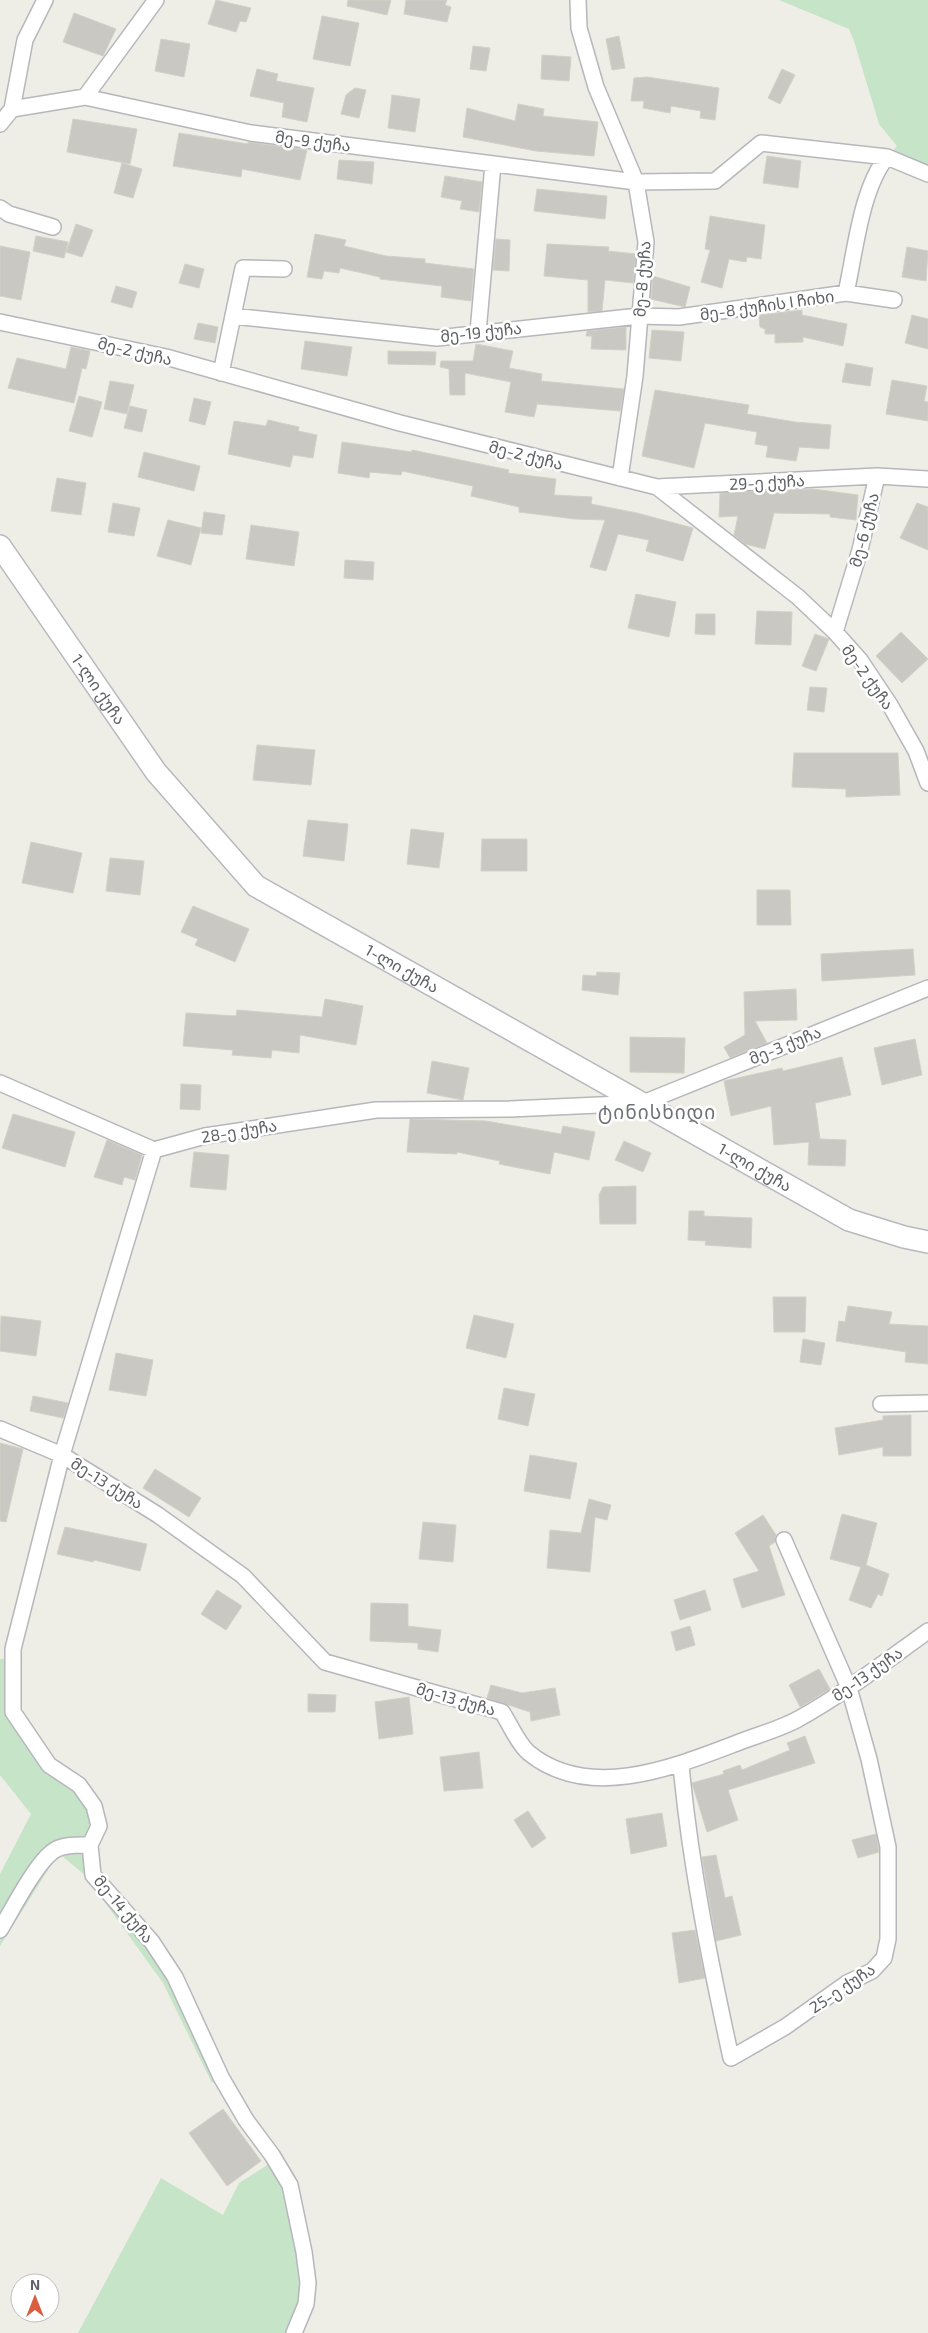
<svg xmlns="http://www.w3.org/2000/svg" width="928" height="2333" viewBox="0 0 928 2333" font-family="'Exo 2','Noto Sans Georgian',sans-serif">
<rect width="100%" height="100%" fill="#efeee6"/>
<path fill="#c5e4c8" d="M779,0H928V174L887,157L897,146L879,124L854,41L849,29Z
M13,1658V1712L94,1806L90,1859L152,1942L221,2077L212,2083L163,1983L86,1876L62,1856L53,1862L0,1946V1874L31,1814L0,1775V1659Z
M275,2160L290,2185L308,2283L294,2333H78L161,2178L223,2215L239,2183Z"/>
<path fill="#cac8c3" stroke="#d3d0c5" d="M216,0L251,8L246,22L240,21L236,32L208,24Z
M348,0H391L387,15L347,6Z
M406,0H447L445,5L451,7L447,22L404,14Z
M74,13L116,29L103,56L63,42Z
M322,16L359,23L350,66L313,59Z
M619,36L625,68L612,70L606,39Z
M161,39L190,44L184,77L155,71Z
M473,46L490,48L486,71L470,69Z
M542,55L571,57L569,81L541,79Z
M257,69L278,74L276,81L314,88L307,122L282,117L284,103L250,96Z
M782,69L795,75L780,104L768,98Z
M647,77L719,88L715,120L700,118L701,111L671,106L670,113L643,108L644,101H631L634,78Z
M355,88L366,90L359,118L341,114L346,95Z
M392,95L420,99L415,132L388,128Z
M518,104L544,109L543,116L598,122L594,156L536,151L463,137L467,108L515,121Z
M73,119L137,129L130,164L67,152Z
M179,133L248,144V142L307,150L300,180L242,169L241,177L173,166Z
M767,156L801,161L798,188L763,183Z
M339,160L374,162L372,184L337,179Z
M122,163L142,169L133,198L114,193Z
M445,176L482,182L479,212L460,209L462,201L441,197Z
M537,189L607,196L605,219L534,211Z
M710,216L765,225L761,259L747,257L746,262L729,259L722,288L701,282L710,250L705,249Z
M76,224L93,230L82,257L66,252Z
M315,234L346,240L344,246L386,256L425,259V263L474,269L471,301L441,297L442,286L380,279V277L340,268L339,273L324,271L322,279L307,277Z
M36,236L68,242L64,258L33,251Z
M496,239L510,240L509,271L493,270Z
M547,244L609,247L608,251L636,254L633,283L605,280L602,311L588,312V280L544,276Z
M0,246L30,252L21,300L0,296Z
M907,247L928,251L926,281L902,277Z
M185,264L204,269L199,288L179,283Z
M653,276L690,287L685,307L651,299Z
M116,286L137,292L132,308L111,302Z
M802,310V315L847,324L843,346L803,337V342L775,343V334H765V329L760,327L759,315Z
M912,315L928,319V349L905,343Z
M198,323L218,327L215,343L194,339Z
M626,327V350L591,349L592,336H586L587,331Z
M652,330L684,332L681,361L649,358Z
M305,341L352,347L347,376L301,369Z
M476,344L513,351L509,368L542,374L541,381L624,389L620,411L537,404L534,417L505,412L511,382L465,373V395H450L449,369L440,367L441,361H473Z
M71,347L90,351L86,369L82,368L74,403L8,388L17,358L66,369Z
M388,351L436,352L435,365L388,364Z
M846,363L873,368L870,386L842,382Z
M892,380L927,386L924,401L928,402V421L886,414Z
M110,381L134,385L127,414L104,409Z
M655,390L749,405L747,414L795,422L831,425L829,449L799,447L796,461L766,457L768,446L755,444L757,432L705,423L694,468L642,456Z
M79,396L102,402L92,437L69,431Z
M194,398L211,402L205,425L189,421Z
M130,406L147,410L142,432L124,428Z
M268,420L299,427L298,431L317,435L313,458L293,455L290,467L228,454L234,421L266,426Z
M342,442L412,452V450L509,470L508,473L556,479L554,495L592,497L591,504L637,513L693,528L683,561L646,551L649,540L618,534L606,571L590,567L605,520L575,519L519,512V507L471,496L473,486L402,471L401,475L370,472L369,478L338,473Z
M144,452L200,466L194,491L138,477Z
M57,478L86,483L81,515L51,511Z
M813,489L858,495L856,520L830,517V514L774,513L765,549L745,544L734,535L738,516L719,517L720,493Z
M113,503L140,508L134,536L108,532Z
M917,503L928,507V550L900,538Z
M204,512L225,515L222,535L201,533Z
M168,520L201,528L191,565L157,556Z
M251,525L299,532L294,566L246,559Z
M345,560L374,562L373,580L344,578Z
M636,594L676,602L669,637L628,628Z
M757,611L792,612L791,645L755,644Z
M696,614H715V635L695,634Z
M901,632L928,659L902,683L876,656Z
M815,634L829,639L816,671L802,666Z
M810,687L827,688L824,712L807,710Z
M257,745L315,750L311,785L253,780Z
M794,753H898L900,795L846,797V789L792,787Z
M308,820L348,824L344,861L303,856Z
M411,829L444,833L439,868L407,864Z
M482,839H527V871H481Z
M31,842L82,853L73,893L22,883Z
M110,858L144,861L140,895L106,891Z
M757,890H790L791,925H757Z
M193,906L249,929L235,962L195,945L198,939L181,932Z
M913,949L915,975L822,981L821,954Z
M597,972L620,973L618,995L582,990L583,975L596,976Z
M796,989L797,1020L755,1021L767,1043L730,1058L724,1047L745,1035L744,992Z
M325,999L363,1006L356,1045L300,1035L299,1053L272,1050L271,1058L232,1055L233,1050L183,1046L186,1013L236,1016L237,1010L322,1017Z
M630,1037L685,1038L684,1073L630,1072Z
M915,1039L922,1075L882,1085L874,1048Z
M842,1057L851,1095L815,1103L820,1139L846,1140L845,1166L808,1165L809,1142L774,1145L771,1106L731,1116L724,1081L782,1068L783,1071Z
M432,1061L469,1068L463,1100L427,1093Z
M181,1084L201,1085L200,1110L180,1109Z
M13,1114L75,1132L65,1167L2,1148Z
M410,1119L486,1121L561,1134L563,1126L595,1132L589,1160L554,1152L550,1174L499,1164L500,1161L457,1152V1154L407,1152Z
M107,1140L142,1155L135,1180L124,1177L122,1185L94,1177Z
M624,1141L651,1153L643,1172L615,1160Z
M194,1152L229,1155L226,1190L190,1187Z
M636,1186V1224H600L599,1195L603,1187Z
M689,1211H704V1216L752,1218L751,1248L705,1245L706,1241L688,1240Z
M773,1297H806L805,1332H774Z
M848,1306L892,1312L889,1324L928,1326V1364L905,1362L906,1352L836,1341L839,1321L845,1322Z
M474,1315L514,1324L506,1358L466,1348Z
M1,1316L41,1321L36,1356L0,1351Z
M803,1339L825,1343L821,1365L800,1362Z
M116,1353L153,1360L146,1396L109,1390Z
M504,1388L535,1394L528,1426L498,1419Z
M33,1396L68,1403L63,1418L30,1411Z
M911,1415V1456H883V1447L839,1455L835,1428L883,1420V1416Z
M0,1443L23,1449L6,1522L0,1521Z
M530,1455L577,1463L570,1499L524,1491Z
M155,1469L201,1498L189,1517L143,1488Z
M589,1499L611,1505L607,1520L595,1517L590,1572L547,1568L550,1530L581,1533Z
M842,1514L877,1523L866,1565L889,1574L882,1596L878,1594L871,1608L849,1600L861,1567L830,1559Z
M763,1515L776,1535L775,1542L769,1546L785,1595L742,1608L733,1579L759,1571L735,1533Z
M423,1522L456,1525L453,1562L419,1559Z
M65,1527L147,1544L140,1571L94,1560L93,1562L57,1554Z
M217,1590L242,1606L226,1630L201,1614Z
M705,1590L711,1610L680,1620L674,1600Z
M371,1603L408,1604V1626L441,1630L438,1652L418,1649V1643L370,1641Z
M690,1626L695,1645L676,1651L671,1632Z
M819,1669L830,1689L800,1707L789,1685Z
M491,1685L522,1693L555,1688L560,1715L531,1721L530,1712L487,1698Z
M308,1694L336,1695L335,1712H308Z
M409,1697L413,1734L379,1739L375,1702Z
M805,1736L815,1763L728,1790L738,1820L707,1832L692,1783L724,1774L723,1771L740,1765L742,1770L790,1750L787,1743Z
M479,1752L483,1788L444,1791L440,1757Z
M528,1811L546,1838L532,1848L514,1820Z
M662,1813L667,1846L631,1854L626,1819Z
M876,1834L879,1852L858,1858L852,1840Z
M716,1855L725,1898L732,1896L741,1935L716,1941L702,1857Z
M695,1930L705,1978L679,1983L672,1933Z
M223,2109L261,2161L227,2186L189,2133Z"/>
<g fill="none" stroke-linecap="round" stroke-linejoin="round">
<g stroke="#b6b7bc" stroke-width="18">
<path id="minor" d="M578,0L579,28L596,87L636,182L646,242L635,376L620,478
M85,97L156,0
M12,109L25,40L45,0
M0,124L12,109L85,97L251,133L636,182L715,181L761,143L887,157L928,174
M0,208L9,214L53,227
M846,293C855,253 861,188 887,157
M233,316L437,338L639,316L679,317L846,293L894,300
M0,322L166,357L400,423L657,487L798,597L835,632L860,660L890,705L916,751L928,783
M478,332L493,164
M221,373L243,268L284,269
M657,487L877,476L928,479
M835,632L860,550L877,476
M0,1083L154,1150
M154,1150L62,1455L13,1649V1712L49,1765L79,1785L94,1806L99,1826L90,1845L93,1875L152,1942L175,1977L221,2077L246,2120L272,2155L290,2185L304,2252L308,2283L306,2304L294,2333
M154,1150L205,1136L376,1110L510,1109L643,1103L928,988
M881,1404L928,1403
M0,1429L62,1455L158,1515L243,1576L325,1662L502,1712C510,1724 518,1744 529,1753C589,1802 674,1767 737,1743C757,1735 781,1729 800,1718C845,1693 886,1661 928,1631
M681,1765C690,1864 710,1961 731,2058L785,2027L847,1983L872,1971L884,1958L888,1939V1847L869,1759L849,1688L784,1540
M0,1930C12,1910 35,1865 52,1852C61,1844 79,1845 90,1845"/>
</g>
<g stroke="#b7b9bf" stroke-width="24">
<g id="secondary">
<path id="s1" d="M0,546L156,772L256,886L849,1220L904,1237L928,1242"/>
</g>
</g>
<use href="#minor" stroke="#fff" stroke-width="15"/>
<use href="#secondary" stroke="#fff" stroke-width="21"/>
</g>
<g text-anchor="middle" stroke-width="5" stroke-linejoin="round" paint-order="stroke">
<g font-size="16" fill="#5e6065" stroke="#fff">
<text transform="translate(313 141) rotate(7)" y="6">მე-9 ქუჩა</text>
<text transform="translate(642 279) rotate(-86)" y="6">მე-8 ქუჩა</text>
<text transform="translate(767 305) rotate(-8)" y="6">მე-8 ქუჩის I ჩიხი</text>
<text transform="translate(481 332) rotate(-6)" y="6">მე-19 ქუჩა</text>
<text transform="translate(135 351) rotate(13)" y="6">მე-2 ქუჩა</text>
<text transform="translate(526 455) rotate(14)" y="6">მე-2 ქუჩა</text>
<text transform="translate(767 482) rotate(-3)" y="6">29-ე ქუჩა</text>
<text transform="translate(864 530) rotate(-76)" y="6">მე-6 ქუჩა</text>
<text transform="translate(868 677) rotate(54)" y="6">მე-2 ქუჩა</text>
<text dy="6" stroke="none"><textPath href="#s1" startOffset="174">1-ლი ქუჩა</textPath></text>
<text dy="6" stroke="none"><textPath href="#s1" startOffset="594">1-ლი ქუჩა</textPath></text>
<text transform="translate(785 1045) rotate(-22)" y="6">მე-3 ქუჩა</text>
<text transform="translate(239 1131) rotate(-9)" y="6">28-ე ქუჩა</text>
<text dy="6" stroke="none"><textPath href="#s1" startOffset="999">1-ლი ქუჩა</textPath></text>
<text transform="translate(107 1483) rotate(32)" y="6">მე-13 ქუჩა</text>
<text transform="translate(867 1674) rotate(-35)" y="6">მე-13 ქუჩა</text>
<text transform="translate(456 1699) rotate(16)" y="6">მე-13 ქუჩა</text>
<text transform="translate(124 1909) rotate(50)" y="6">მე-14 ქუჩა</text>
<text transform="translate(842 1988) rotate(-34)" y="6">25-ე ქუჩა</text>
</g>
<g font-size="19" letter-spacing="1" fill="#6f7277" stroke="#fff">
<text x="657" y="1119">ტინისხიდი</text>
</g>
</g>
<g transform="translate(35 2298)"><circle r="24" fill="#ffffff" stroke="#bfbfc1"/>
<path d="M0-4L9 19L0 12L-9 19Z" fill="#db5d3f"/>
<text y="-8" font-size="14" font-weight="bold" text-anchor="middle" fill="#5e6065">N</text>
</g>
</svg>
